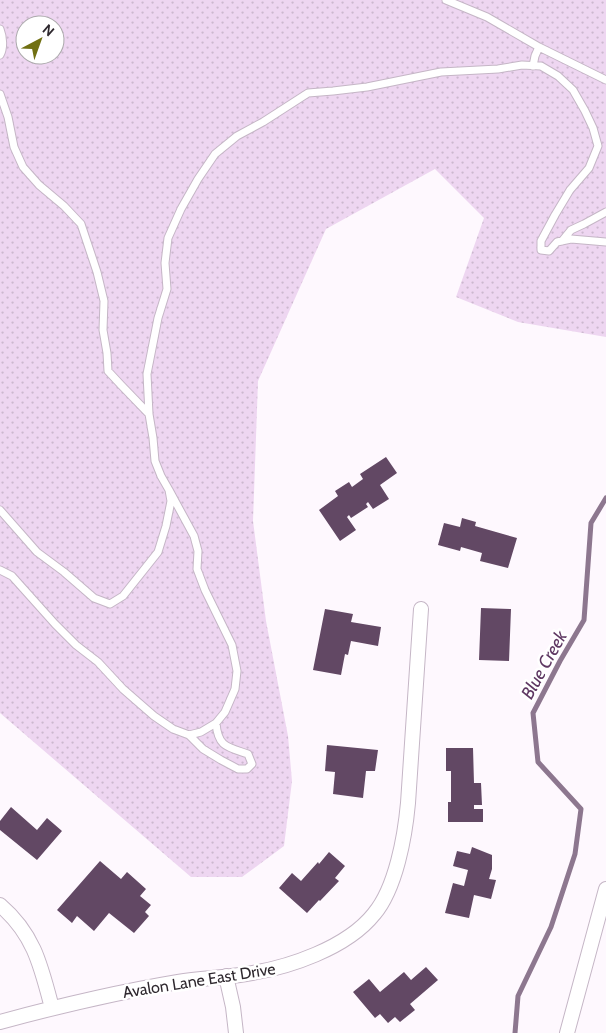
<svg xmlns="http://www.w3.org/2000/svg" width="606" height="1033" viewBox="0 0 606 1033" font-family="Cabin,sans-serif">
<defs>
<pattern id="grass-dots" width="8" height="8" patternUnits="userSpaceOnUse" patternTransform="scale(1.25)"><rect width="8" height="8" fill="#eed6f1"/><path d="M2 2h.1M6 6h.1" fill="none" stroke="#ccb8cf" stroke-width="1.8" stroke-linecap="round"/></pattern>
</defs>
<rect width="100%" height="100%" fill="#fef8fe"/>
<path fill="url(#grass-dots)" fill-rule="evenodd" d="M0,0H606V337L518,322L456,297L484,218L435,169L326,229L258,381L253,521L266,621L288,736L292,781L284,846L242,877H191L0,713ZM25,25H55V55H25Z"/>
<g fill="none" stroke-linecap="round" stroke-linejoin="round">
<path stroke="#8d778f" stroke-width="5" d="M515,1033L518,996L551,927L575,854L581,809L538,762L533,713L560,661L584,620L591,523L606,498"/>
</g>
<path fill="#624864" d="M386,457L397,473L380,485L389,499L373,509L368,502L366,504L368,507L351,518L349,515L347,517L356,530L340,541L319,510L338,496L335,491L349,482L352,487L363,479L360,474Z
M462,518L476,522L475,526L517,538L508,568L480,561L482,553L461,547L460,551L438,545L444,523L460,527Z
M481,608L511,609L509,661L479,660Z
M325,609L353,614L351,622L381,627L378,646L351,641L348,655L345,654L341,675L313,670Z
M327,745L378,750L375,771H366L363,798L333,794L335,772L325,771Z
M446,748H473L474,783H481L482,805H474V809H483V822H448V802H451V771H446Z
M11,807L37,830L47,818L62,831L37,860L0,830V821Z
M472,847L492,855V869L489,879L496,880L491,899L474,895L469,918L445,913L453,883L464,886L468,870L453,866L457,851L470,854Z
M329,852L345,866L335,878L339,881L320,901L319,900L307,913L279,888L292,873L301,881L318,862L319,864Z
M100,861L121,879L127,872L146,889L140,896L151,905L145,912L149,916L134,933L109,913L94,931L77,916L72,923L57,910Z
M426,967L438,980L410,1004L415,1010L400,1022L395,1017L388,1023L380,1014L375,1018L353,992L369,979L380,992L404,972L411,980Z"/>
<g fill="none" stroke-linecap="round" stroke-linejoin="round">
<g stroke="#c5b6c6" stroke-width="9">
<path id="lane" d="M446,0L487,17L539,47
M0,29C3,37 4,48 0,55
M533,66L535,56L539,47L606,80
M0,94L8,117L14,147L23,167L39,185L64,206L81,224L97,272L104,301L103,330L107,353L108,371L121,385L149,414L153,438L155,461L161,476L169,490
M562,241L571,230L584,224L606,212
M149,414L147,374L158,318L167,289L165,263L168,238L181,209L198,179L215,154L237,136L263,122L308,93L333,91L367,87L441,72L498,69L522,65L541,66L558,76L573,90L585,111L593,128L598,146L589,168L570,190L555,215L541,241V250L549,251L557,242L571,239L606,242
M0,510L37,552L64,572L94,598L110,604L123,596L158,552L166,526L171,501L169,490L194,536L198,551L197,569L205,590L232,645L237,671L235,689L225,712L216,723L201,732L189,735L173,729L154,716L123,689L98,662L76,645L55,624L12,576L0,570
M189,735L203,749L221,760L238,769H247L252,764L248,754C227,747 218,747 216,723"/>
</g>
<g stroke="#c5b6c6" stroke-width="16">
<path id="street" d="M0,905C34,934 41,966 52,1008
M226,976L233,1007L236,1033
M0,1022C59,1006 118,992 178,982C200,978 223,978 246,974C288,968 347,948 374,914C396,888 405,836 408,803L421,609
M567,1033L606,889"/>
</g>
<use href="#lane" stroke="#fff" stroke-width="7"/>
<use href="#street" stroke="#fff" stroke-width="14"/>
</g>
<g text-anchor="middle" stroke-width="5" stroke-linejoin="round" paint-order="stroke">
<g font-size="16" fill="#2e282e" stroke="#fff">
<text transform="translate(199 980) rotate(-9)" y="6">Avalon Lane East Drive</text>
</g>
<g font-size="18" font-style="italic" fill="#5f3863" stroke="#fff">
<text transform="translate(544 665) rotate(-61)" y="6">Blue Creek</text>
</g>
</g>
<g transform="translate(40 40) rotate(41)"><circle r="24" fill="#ffffff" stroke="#aba9ab"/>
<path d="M0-4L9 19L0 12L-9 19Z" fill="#717012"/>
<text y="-8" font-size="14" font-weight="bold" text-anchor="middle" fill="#2e282e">N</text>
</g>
</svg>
